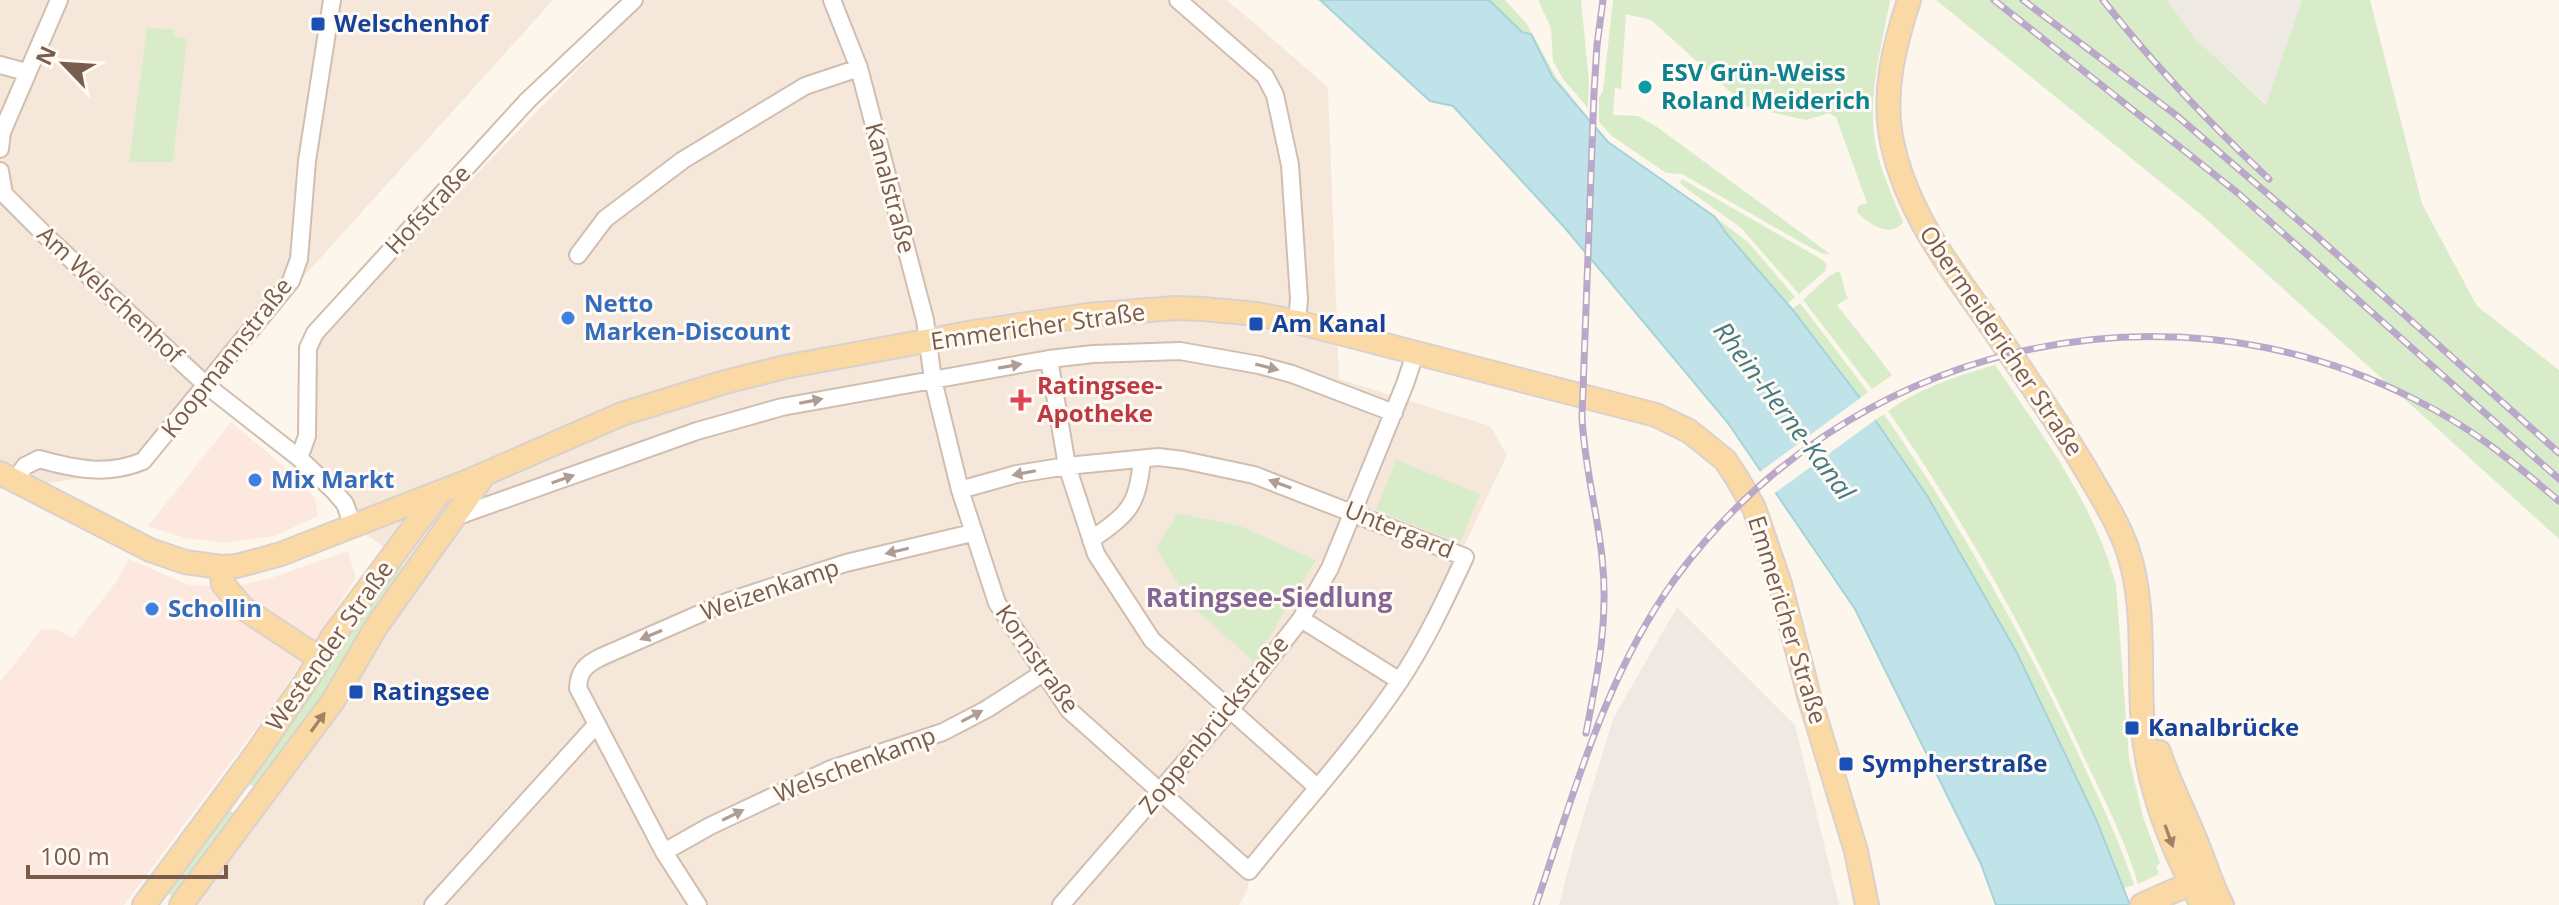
<svg xmlns="http://www.w3.org/2000/svg" width="2559" height="905" viewBox="0 0 2559 905" font-family="'Open Sans',sans-serif">
<rect width="100%" height="100%" fill="#fdf6ec"/>
<path fill="#f5e8da" d="M0,0H553L206,385L139,471L0,489Z
M645,0H1227L1328,87L1339,379L1490,426L1507,455L1400,681L1249,870L1248,889L1239,905H193L412,577L394,554L353,526L299,458L308,348Z"/>
<path fill="#fde8e0" d="M231,422L286,468L315,498L318,516L274,536L225,543L185,538L148,526Z
M348,551L356,578L275,703L124,905H0V682L42,629L57,630L73,638L118,579L129,559L189,585L237,586L271,578Z"/>
<path fill="#efe9e4" d="M2167,0H2302L2267,105L2194,37Z
M1677,607L1795,725L1839,905H1559L1574,847L1613,719Z"/>
<path fill="#d8ecc9" d="M1489,0H1505L1527,24L1556,77L1586,115L1553,78L1531,35L1522,32Z
M1538,0H1581L1589,82L1588,108L1563,79L1553,61L1551,28Z
M1613,0H1890C1882,49 1866,96 1876,146C1881,173 1893,197 1903,222C1891,239 1868,224 1857,212L1858,206L1867,203L1836,117L1829,113L1806,120L1747,107L1651,20L1626,14L1621,89L1615,88L1613,115L1638,116L1657,127L1830,254H1823L1804,244L1682,174L1666,173L1612,136L1599,122V98L1603,91Z
M1936,0H2167L2194,37L2266,105L2302,0H2370L2422,204L2477,306L2559,370V539L2205,218Z
M147,28L173,29L174,36L187,39L173,162H129Z
M1682,179L1821,259L1827,264L1825,271L1799,294L1741,228L1683,186L1680,182Z
M1715,217L1748,242L1795,297L1788,303L1726,233Z
M1839,271C1843,278 1843,288 1848,298L1837,305L1892,375L1872,389L1803,300L1829,276Z
M1800,303L1868,392L1860,398L1792,309Z
M1995,365C2041,433 2095,505 2116,585L2129,758L2143,817L2160,863L2156,866L2159,874L2138,884C2125,839 2103,797 2083,755C2028,635 1964,520 1888,411C1920,388 1957,376 1995,365Z
M1884,414C1958,521 2022,633 2077,751C2097,795 2119,839 2134,885L2124,888C2056,721 1977,569 1875,420Z
M1396,460L1480,494L1460,543L1376,510Z
M1178,513L1240,526L1316,560L1254,662L1192,606L1156,548Z
M396,561L409,570L261,793L242,778Z
M226,809L233,812L235,815L176,900L163,890Z"/>
<path fill="#bfe3e8" stroke="#a5d3da" stroke-width="2" d="M1320,0H1489L1522,32L1531,34L1553,78L1608,142L1715,217L1726,233L1792,309L1860,398L1928,497L2017,653L2096,819L2130,905H1996L1981,864L1855,609L1728,423L1565,228L1453,106L1430,101Z"/>
<path fill="#fdf6ec" d="M1863,396L1878,418L1772,495L1757,474Z"/>
<g fill="none" stroke-linecap="round" stroke-linejoin="round">
<g stroke="#d1beb0" stroke-width="20">
<path id="minor" d="M832,0L859,68L925,320L933,380L960,490L997,603L1069,710L1249,871C1299,808 1354,749 1399,682C1425,643 1445,600 1465,557L1254,475L1183,460L1158,457L1067,466L1017,474L960,490
M1178,0L1265,76L1275,95L1290,165L1299,299L1297,322
M0,65L26,72
M0,149L2,132L59,0
M0,171L4,194L46,236L206,385L299,458L334,491L345,504L353,526
M578,255L605,219L683,160L805,86L859,68
M1049,359L1067,466L1096,554L1152,640L1318,788
M299,458L307,436L308,348L315,333L528,100L634,0
M15,480L25,466L39,459C75,469 108,476 143,461L291,281L299,259L307,161L332,0
M455,517L697,431L782,407L1049,359L1093,354L1180,351L1259,365L1292,374L1394,413
M1091,540C1129,513 1137,507 1142,460
M1301,619L1400,681
M664,852L710,826L831,769L943,732L987,709L1043,673
M433,905L597,724
M698,905L664,852L578,688C579,671 585,665 601,657L729,601L846,563L972,533
M1061,905L1230,710L1301,619L1330,568L1405,384L1416,351"/>
</g>
<g stroke="#dad1cd" stroke-width="26">
<path id="major" d="M1909,0C1894,46 1882,94 1892,142C1906,209 1946,263 1985,317C2019,367 2054,416 2085,468C2100,494 2117,520 2127,548C2147,606 2138,668 2143,728C2148,791 2173,850 2202,905
M0,473L150,550L185,562L221,567L237,566L281,554L473,479L622,414L725,382L785,367L974,332L1088,315L1175,308L1203,309L1257,314L1297,322L1656,415L1689,431L1725,460L1737,478L1754,508L1780,584L1809,696L1856,851L1867,905
M221,567L223,584L243,608L319,658
M2159,752C2170,785 2186,815 2198,846C2206,866 2212,886 2222,905
M144,905L253,758L306,681L333,636L440,492
M181,905L333,701L376,627L484,475
M2142,905L2203,878"/>
</g>
<use href="#minor" stroke="#fff" stroke-width="16"/>
<use href="#major" stroke="#fbd9a5" stroke-width="22"/>
<g stroke="#b9a8c9" stroke-width="7">
<path id="rail" d="M1994,0L2239,194L2559,479
M2023,0L2176,115L2313,233L2559,453
M2103,0C2153,64 2209,123 2269,179
M1586,733C1598,672 1609,619 1602,557C1597,510 1584,464 1582,417L1594,93L1597,45L1603,0
M1536,905C1574,793 1605,676 1675,579C1844,348 2157,269 2414,399C2471,427 2511,460 2559,501"/>
</g>
<use href="#rail" stroke="#fffaf3" stroke-width="4" stroke-dasharray="12" stroke-linecap="butt"/>
</g>
<defs><path id="oneway-solid" d="M-6-.8H1V-3.2L6.5 0L1 3.2V.8H-6Z" transform="scale(2)"/></defs>
<g fill="#af9d94">
<use href="#oneway-solid" transform="translate(1010 366) rotate(-10)"/>
<use href="#oneway-solid" transform="translate(1267 367) rotate(14)"/>
<use href="#oneway-solid" transform="translate(811 401) rotate(-11)"/>
<use href="#oneway-solid" transform="translate(1024 473) rotate(169)"/>
<use href="#oneway-solid" transform="translate(563 479) rotate(-19)"/>
<use href="#oneway-solid" transform="translate(1280 484) rotate(-160)"/>
<use href="#oneway-solid" transform="translate(897 551) rotate(167)"/>
<use href="#oneway-solid" transform="translate(651 635) rotate(157)"/>
<use href="#oneway-solid" transform="translate(972 716) rotate(-28)"/>
<use href="#oneway-solid" transform="translate(733 815) rotate(-26)"/>
</g>
<g fill="#a18267">
<use href="#oneway-solid" transform="translate(318 722) rotate(-54)"/>
<use href="#oneway-solid" transform="translate(2169 836) rotate(70)"/>
</g>
<g fill="#1a4fb4" stroke="#fffaf3" stroke-width="3">
<rect x="310" y="16" width="16" height="16" rx="4"/>
<rect x="1248" y="316" width="16" height="16" rx="4"/>
<rect x="348" y="684" width="16" height="16" rx="4"/>
<rect x="2124" y="720" width="16" height="16" rx="4"/>
<rect x="1838" y="756" width="16" height="16" rx="4"/>
</g>
<circle fill="#0f9aa8" stroke="#fffaf3" stroke-width="3" cx="1645" cy="87" r="8"/>
<g fill="#3f7fe0" stroke="#fffaf3" stroke-width="3">
<circle cx="568" cy="318" r="8"/>
<circle cx="255" cy="480" r="8"/>
<circle cx="152" cy="609" r="8"/>
</g>
<path fill="#e0444e" stroke="#fffaf3" stroke-width="3" d="M1017 388h8v8h8v8h-8v8h-8v-8h-8v-8h8z"/>
<g text-anchor="middle" stroke-width="6" stroke-linejoin="round" paint-order="stroke">
<g font-size="24" font-weight="bold" fill="#164399" stroke="#fffaf3" text-anchor="start">
<text x="334" y="32">Welschenhof</text>
<text x="1272" y="332">Am Kanal</text>
<text x="372" y="700">Ratingsee</text>
<text x="2148" y="736">Kanalbrücke</text>
<text x="1862" y="772">Sympherstraße</text>
</g>
<g font-size="24" font-weight="bold" fill="#0d838f" stroke="#fffaf3" text-anchor="start">
<text x="1661" y="81">ESV Grün-Weiss<tspan x="1661" dy="28">Roland Meiderich</tspan></text>
</g>
<g font-size="24" fill="#7a5c4d" stroke="#fffaf3">
<text transform="translate(890 188) rotate(75)" y="8">Kanalstraße</text>
<text transform="translate(428 210) rotate(-47)" y="8">Hofstraße</text>
<text transform="translate(110 295) rotate(43)" y="8">Am Welschenhof</text>
<text transform="translate(1038 327) rotate(-8)" y="8">Emmericher Straße</text>
<text transform="translate(2001 341) rotate(56)" y="8">Obermeidericher Straße</text>
<text transform="translate(227 358) rotate(-52)" y="8">Koopmannstraße</text>
<text transform="translate(1399 530) rotate(22)" y="8">Untergard</text>
<text transform="translate(770 590) rotate(-19)" y="8">Weizenkamp</text>
<text transform="translate(1787 620) rotate(73)" y="8">Emmericher Straße</text>
<text transform="translate(330 646) rotate(-55)" y="8">Westender Straße</text>
<text transform="translate(1037 659) rotate(55)" y="8">Kornstraße</text>
<text transform="translate(1214 725) rotate(-51)" y="8">Zoppenbrückstraße</text>
<text transform="translate(855 765) rotate(-21)" y="8">Welschenkamp</text>
</g>
<g font-size="24" font-weight="bold" fill="#366cbe" stroke="#fffaf3" text-anchor="start">
<text x="584" y="312">Netto<tspan x="584" dy="28">Marken-Discount</tspan></text>
<text x="271" y="488">Mix Markt</text>
<text x="168" y="617">Schollin</text>
</g>
<g font-size="24" font-weight="bold" fill="#be3a42" stroke="#fffaf3" text-anchor="start">
<text x="1037" y="394">Ratingsee-<tspan x="1037" dy="28">Apotheke</tspan></text>
</g>
<g font-size="26" font-style="italic" fill="#437c86" stroke="#fffaf3">
<text transform="translate(1784 411) rotate(53)" y="9">Rhein-Herne-Kanal</text>
</g>
<g font-size="26" font-weight="bold" fill="#846695" stroke="#fffaf3">
<text x="1269" y="607">Ratingsee-Siedlung</text>
</g>
</g>
<g transform="translate(64 64) rotate(295)" stroke="#fffaf3" stroke-width="6" paint-order="stroke">
<path d="M0-6L14 30L0 20L-14 30Z" fill="#7a5c4d"/>
<text y="-12" font-size="22" font-weight="bold" text-anchor="middle" fill="#7a5c4d">N</text>
</g>
<path d="M28 865v12h198v-12" fill="none" stroke="#7a5c4d" stroke-width="4"/>
<text x="40" y="865" font-size="24" fill="#7a5c4d" stroke="#fffaf3" stroke-width="6" paint-order="stroke">100 m</text>
</svg>
